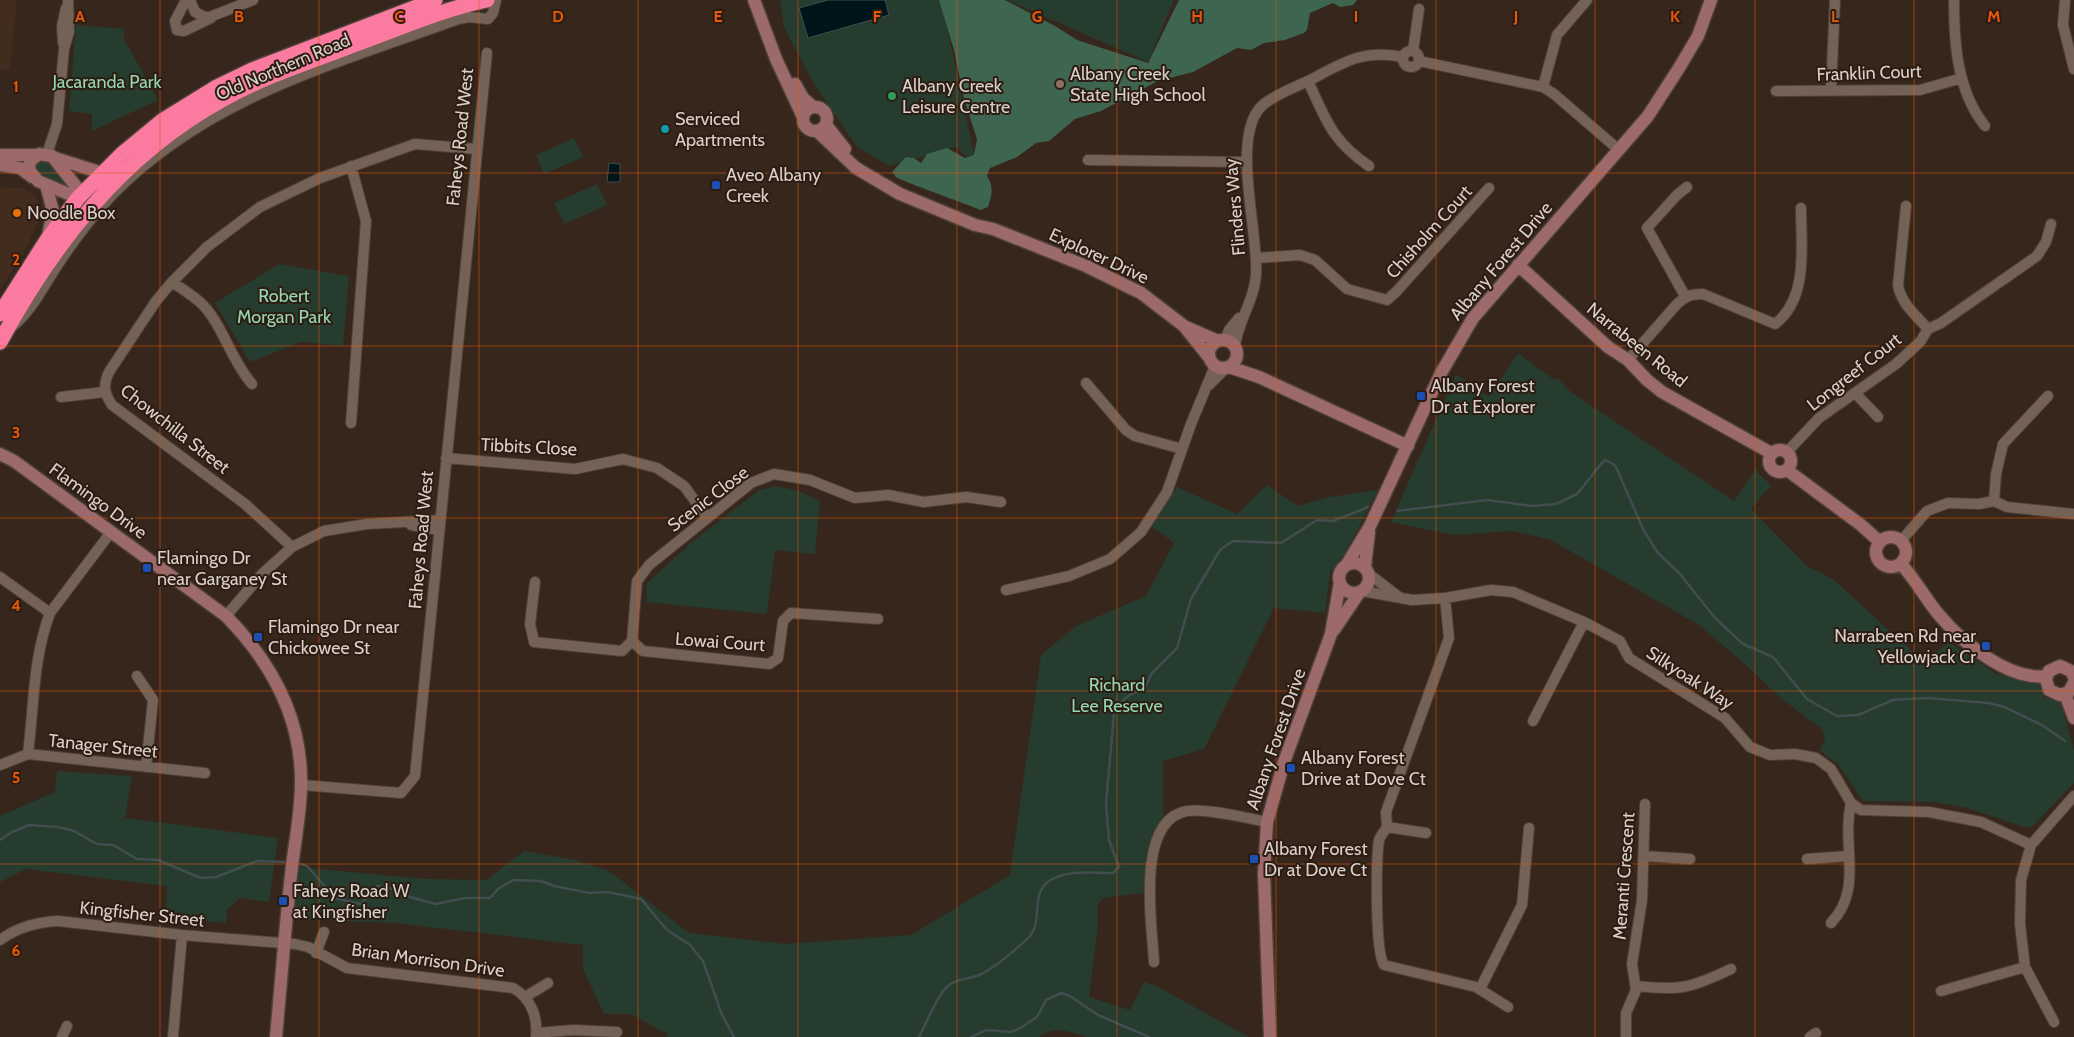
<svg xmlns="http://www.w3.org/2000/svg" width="2074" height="1037" viewBox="0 0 2074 1037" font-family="Cabin,sans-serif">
<rect width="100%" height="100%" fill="#36261c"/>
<path fill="#422c1e" d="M0,0H17L10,70H0Z
M0,187L23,188L35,195L40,208L39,220L25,250L0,290Z"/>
<path fill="#263c2f" d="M780,0H941L977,167L956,147L889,166L857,147L811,79L784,27Z
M1007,0H1174L1148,62Z
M76,25L124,29V39L158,100L92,131V114L69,111Z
M574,138L583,157L544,174L536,155Z
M47,159L75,190L40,177L35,170L36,164Z
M597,184L607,205L564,224L554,203Z
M279,264L349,276L343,346L301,342L250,362L215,303Z
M1518,353L1553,379H1558L1571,392L1734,501L1757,468L1758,473L1771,485L1751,509L1807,566L1833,579L1924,662L1949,642L1996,674L2040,679L2044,697L2061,703L2074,751V783L2034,825L2027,828L1967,808L1935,802L1863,801L1838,764L1820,751L1825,739L1822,729L1783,700L1746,665L1699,625L1551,540L1513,531L1453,535L1391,522L1456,374L1489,397Z
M1267,485L1298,506L1329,497L1378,490L1346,552L1330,572L1325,613L1274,608L1204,749L1163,761V818L1155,830L1147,854L1143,893L1103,898L1098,905V925L1089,997L1130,1010L1144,982L1156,986L1249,1037H1086C1070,1031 1054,1026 1039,1037H667V1034L631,1014H604L583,969V945L396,923L293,919L297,867L426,879L486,880L524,851L575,860L609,871L689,933L785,944L911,935L1010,875L1041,655L1076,626L1146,596L1174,543L1151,526L1177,487L1237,514Z
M777,486L799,491L820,501L815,554L775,550L767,614L646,602L647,583L692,542L759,490Z
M57,771L132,776L125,818L278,838L269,902L240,898L227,910L226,923L166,918L167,886L26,869L0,882V816L55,792Z"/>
<path fill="#3e654f" d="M939,0H1005L1055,26L1077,40L1148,63L1179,0H1357L1353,5L1340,7L1333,3L1310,13L1307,30L1304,33L1285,40L1264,43L1251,50L1237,48L1193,72L1158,81L1101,111L1075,119L1049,141L1036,143L1017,157L990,168L987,176C994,187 992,195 988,207L981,210L917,186L897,178L892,172L906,157L914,158L921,163L927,154L947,148L965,158L974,155L977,139L964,99L954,50Z"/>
<path fill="#00151a" stroke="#414d4e" d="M828,0H885L889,15L808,38L799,8Z
M609,163L620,164V182H607Z"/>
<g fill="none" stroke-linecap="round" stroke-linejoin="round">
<path stroke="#414d4e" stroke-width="2.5" d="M1397,511L1487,500L1532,506L1556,504L1577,494L1601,464L1605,460L1615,465L1644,531L1658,553L1680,574L1715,618L1743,644L1773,657L1807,699L1837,716L1858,715L1893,700L1927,698L1989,703L2004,707L2042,725L2065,741
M0,840L12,832L29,825L58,827L74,831L97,844L113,845L137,859L158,860L201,878L216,877L257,861L288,862
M296,863L307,866L335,898L361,904L377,886L394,889L403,895L435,904L466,898H490L498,889L513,880L541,881L554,886L589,893L608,892L641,899L667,930L690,945L703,961L722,1015L734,1037
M919,1037C927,1022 934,1003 944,990C953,978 967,980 979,975C994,969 1015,950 1027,939C1045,924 1029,894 1049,881C1068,869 1092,873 1113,873L1119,867L1109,840L1106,804L1114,713C1120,699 1132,693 1145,688L1152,673L1177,648L1191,599L1220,550L1233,541L1281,543L1317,520L1333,521L1368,507
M971,1037L987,1030L1011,1032L1019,1029L1037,1017L1046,1000L1061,993L1070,996L1098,1015L1149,1037"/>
<g stroke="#4e4139" stroke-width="12">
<path id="street" d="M186,0L175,21L177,30L184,31L211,18
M190,0L195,12L207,18L253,0
M1954,0C1954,43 1957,91 1985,126
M2065,0L2063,25L2074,69
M63,43L62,26L66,8
M1403 59a8 8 0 1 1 16 0a8 8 0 1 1-16 0Z
M1413,51L1419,9
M1419,61L1543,87L1554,94L1619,150
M1308,81C1326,120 1332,141 1369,166
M1543,87L1557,35L1587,0
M1831,90L1835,0
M1776,91L1920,90L1962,78
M47,154L57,124L64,49L69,32L68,0
M1088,160L1245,162
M1906,206L1898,285C1901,304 1916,315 1928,329
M1257,258L1300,255L1315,260L1347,289L1387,300L1396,292L1489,188
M172,282C182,289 194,296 203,305C223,326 231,360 252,384
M1685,296L1647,228L1677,195L1687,187
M13,326C30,312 41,291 53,272C71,244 90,218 113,194C210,96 333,65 458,19L469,17L488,19L493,13L496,0
M1225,340L1229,330L1239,318
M1235,346C1238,321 1255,299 1256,274C1259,232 1229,132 1264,104C1279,92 1297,87 1314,78C1347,60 1365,50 1403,57
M1628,360L1677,304C1686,296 1691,294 1703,294L1775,324C1809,298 1801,246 1801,208
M1086,383L1126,430L1135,436L1182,449
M1209,385L1225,369
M1855,393L1878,417
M61,397L104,392
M351,423L366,221L351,166
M1787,452L1819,418L1896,364L1920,342L1928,329L1941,323L2037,256L2046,242L2051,224
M446,458L575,469L623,459L657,468L684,486L707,517
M1994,501L1996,474L2003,444L2048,396
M411,525L439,530
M1901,541L1927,511L1948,503L1979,504L1994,501L2007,507L2074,514
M292,547L245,504L112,405C104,393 103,385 109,372L156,301L172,282L207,247L260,207L320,178L415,144L476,149
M1369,574L1399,597
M0,577L50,613
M535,582L530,624L534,642L622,651L632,641
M1006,590L1069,576L1110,559L1141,532L1167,492L1191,424L1215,366
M1362,591L1412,600L1445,598L1491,590L1513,592L1584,622L1620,641L1629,658L1725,718L1750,747L1770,755L1795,754L1816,758L1831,769L1851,803L1861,810L1929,812L1981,822L2031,845
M1445,598L1449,638L1386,812L1387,827C1384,832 1381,835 1379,840C1376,859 1375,952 1384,965L1476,987L1508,1007
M226,616L262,574L292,547L324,531L367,524L440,520
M878,619L791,613L783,621L778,658L769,664L643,651L632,641L637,581L649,565L751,483L774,474L810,480L855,498L888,495L924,502L966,497L1001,502
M137,676L153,700L146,767
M1533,721L1584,622
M28,754C34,706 33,658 50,613L111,532
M0,765L28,754L205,773
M302,785L401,793L415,776L487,53
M1387,827L1426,833
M1644,856L1690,859
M1807,859L1848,856
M1831,923C1864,888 1841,847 1851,803
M0,940C18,927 36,922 58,921L182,935L295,944L308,947L347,968L513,988C531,998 538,1017 536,1037
M316,953L324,932
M1154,962C1152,924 1135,820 1187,811C1206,808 1246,818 1267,822
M1636,986C1680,991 1691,988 1731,969
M1480,989L1522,905L1529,828
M1941,991L2025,967
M525,997L548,983
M2054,1022L2025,967L2020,924L2021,880L2031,845L2074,796
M537,1033L573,1030L617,1032
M62,1037L67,1026
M173,1037L182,935
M1626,1037V1013L1636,990L1632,964L1642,900L1645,804
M1810,1037L1816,1033"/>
</g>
<g stroke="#4e4139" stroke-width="15">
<path id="secondary" d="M754,0L776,59L803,117
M795,84L803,98L813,107
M803 119a12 12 0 1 1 24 0a12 12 0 1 1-24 0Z
M826,125L845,149
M817,131L856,168L900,194L975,225L993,229L1086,266L1141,293L1184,326L1208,356
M0,155H37
M55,158L102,173
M0,165L20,168L32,177
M46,185L53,211L48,236
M78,198L38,181L29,170L30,161L39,154L52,156L82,194
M1518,265L1608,347L1628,360L1647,380L1662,392L1771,453
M1186,327L1218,341
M1209 354a14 14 0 1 1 28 0a14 14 0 1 1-28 0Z
M1229,367L1259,377L1408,446
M1769 461a11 11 0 1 1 22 0a11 11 0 1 1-22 0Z
M0,454L14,461L226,616C271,662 302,718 301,784C301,814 294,845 291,875C285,929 281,983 276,1037
M1787,470L1861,525L1880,542
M1876 552a15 15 0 1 1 30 0a15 15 0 1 1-30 0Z
M1339 578a15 15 0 1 1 30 0a15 15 0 1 1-30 0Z
M1347,564L1370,526L1441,373L1473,318L1648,116L1679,68L1698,36L1711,0
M1901,564C1916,580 1926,600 1940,616C1963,643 2009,681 2047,676
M1365,566L1369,532
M1334,630L1359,593
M2074,677L2071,671L2060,666L2049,671L2046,679L2049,690L2060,695L2069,692L2074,683
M2065,694L2074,718
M1270,1037L1264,874L1267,822L1284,762L1331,634L1340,582"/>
</g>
<g stroke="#4e4139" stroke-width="18">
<path id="highway" d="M0,314L47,240L78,198L122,154L162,121L217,87L252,70L435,0
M0,342C53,244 122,155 222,100C262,77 307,63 351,46C396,30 440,10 487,0"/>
</g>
<use href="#street" stroke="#756256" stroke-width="10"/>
<use href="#secondary" stroke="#9d6a6c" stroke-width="12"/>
<use href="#highway" stroke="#fb7ba0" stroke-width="15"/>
</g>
<path fill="none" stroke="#e8590c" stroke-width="1" stroke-opacity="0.55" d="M160,0V1037M319,0V1037M479,0V1037M638,0V1037M798,0V1037M957,0V1037M1117,0V1037M1276,0V1037M1436,0V1037M1595,0V1037M1755,0V1037M1914,0V1037M0,173H2074M0,346H2074M0,518H2074M0,691H2074M0,864H2074"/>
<circle fill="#8d6e63" stroke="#2c1c12" stroke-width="2" cx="1060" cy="84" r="5"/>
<circle fill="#2e9e5b" stroke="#2c1c12" stroke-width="2" cx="892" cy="96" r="5"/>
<circle fill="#0f9aa8" stroke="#2c1c12" stroke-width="2" cx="665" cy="129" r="5"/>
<g fill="#1a4fb4" stroke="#2c1c12" stroke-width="2">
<rect x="711" y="180" width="10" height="10" rx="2.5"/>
<rect x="1416" y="391" width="10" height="10" rx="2.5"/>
<rect x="142" y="563" width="10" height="10" rx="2.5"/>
<rect x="253" y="632" width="10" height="10" rx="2.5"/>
<rect x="1981" y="641" width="10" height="10" rx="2.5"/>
<rect x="1286" y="763" width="10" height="10" rx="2.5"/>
<rect x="1249" y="854" width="10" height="10" rx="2.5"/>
<rect x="278" y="896" width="10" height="10" rx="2.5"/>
</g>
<circle fill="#e8710a" stroke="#2c1c12" stroke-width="2" cx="17" cy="213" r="5"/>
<g text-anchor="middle" stroke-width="4" stroke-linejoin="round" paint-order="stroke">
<g font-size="18" fill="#dad0c9" stroke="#2c1c12">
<text transform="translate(283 67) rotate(-23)" y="6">Old Northern Road</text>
<text transform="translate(1869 73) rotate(-2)" y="6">Franklin Court</text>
<text transform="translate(460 137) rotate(-84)" y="6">Faheys Road West</text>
<text transform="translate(1235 207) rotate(-95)" y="6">Flinders Way</text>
<text transform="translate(1429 232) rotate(-48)" y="6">Chisholm Court</text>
<text transform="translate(1099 256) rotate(25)" y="6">Explorer Drive</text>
<text transform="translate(1501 261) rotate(-50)" y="6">Albany Forest Drive</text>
<text transform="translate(1637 345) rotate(39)" y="6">Narrabeen Road</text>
<text transform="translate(1854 372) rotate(-38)" y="6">Longreef Court</text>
<text transform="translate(175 429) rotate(38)" y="6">Chowchilla Street</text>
<text transform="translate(529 447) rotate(3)" y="6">Tibbits Close</text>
<text transform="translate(708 499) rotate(-37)" y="6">Scenic Close</text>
<text transform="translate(98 501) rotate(36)" y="6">Flamingo Drive</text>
<text transform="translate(421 540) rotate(-85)" y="6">Faheys Road West</text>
<text transform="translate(720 642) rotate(4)" y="6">Lowai Court</text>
<text transform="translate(1690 678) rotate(33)" y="6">Silkyoak Way</text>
<text transform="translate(1276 739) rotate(-71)" y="6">Albany Forest Drive</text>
<text transform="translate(103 746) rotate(6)" y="6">Tanager Street</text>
<text transform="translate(1624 876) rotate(-86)" y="6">Meranti Crescent</text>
<text transform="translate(142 914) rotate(6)" y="6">Kingfisher Street</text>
<text transform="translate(428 960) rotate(8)" y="6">Brian Morrison Drive</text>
</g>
<g font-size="18" fill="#dad0c9" stroke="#2c1c12" text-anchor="start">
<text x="1070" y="80">Albany Creek<tspan x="1070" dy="21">State High School</tspan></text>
<text x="902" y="92">Albany Creek<tspan x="902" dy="21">Leisure Centre</tspan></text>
<text x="675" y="125">Serviced<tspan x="675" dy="21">Apartments</tspan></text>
<text x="726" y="181">Aveo Albany<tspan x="726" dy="21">Creek</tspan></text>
<text x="27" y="219">Noodle Box</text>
<text x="1431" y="392">Albany Forest<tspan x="1431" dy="21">Dr at Explorer</tspan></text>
<text x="157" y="564">Flamingo Dr<tspan x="157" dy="21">near Garganey St</tspan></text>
<text x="268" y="633">Flamingo Dr near<tspan x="268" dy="21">Chickowee St</tspan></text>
<text x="1976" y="642" text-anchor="end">Narrabeen Rd near<tspan x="1976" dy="21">Yellowjack Cr</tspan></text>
<text x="1301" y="764">Albany Forest<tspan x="1301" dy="21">Drive at Dove Ct</tspan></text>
<text x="1264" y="855">Albany Forest<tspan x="1264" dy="21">Dr at Dove Ct</tspan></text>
<text x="293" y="897">Faheys Road W<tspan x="293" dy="21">at Kingfisher</tspan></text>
</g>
<g font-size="18" fill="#94d7b1" stroke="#2c1c12">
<text x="107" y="88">Jacaranda Park</text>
<text x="284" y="302">Robert<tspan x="284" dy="21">Morgan Park</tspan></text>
<text x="1117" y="691">Richard<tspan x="1117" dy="21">Lee Reserve</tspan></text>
</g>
</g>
<g font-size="16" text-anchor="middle" font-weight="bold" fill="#e8590c" stroke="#2c1c12" stroke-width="4" stroke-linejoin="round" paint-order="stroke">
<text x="80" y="22">A</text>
<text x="239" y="22">B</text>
<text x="399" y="22">C</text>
<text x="558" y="22">D</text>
<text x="718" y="22">E</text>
<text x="877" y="22">F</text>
<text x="1037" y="22">G</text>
<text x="1197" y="22">H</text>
<text x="1356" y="22">I</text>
<text x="1516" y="22">J</text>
<text x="1675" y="22">K</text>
<text x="1835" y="22">L</text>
<text x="1994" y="22">M</text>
<text x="16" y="92">1</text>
<text x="16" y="265">2</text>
<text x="16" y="438">3</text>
<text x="16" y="611">4</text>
<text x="16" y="783">5</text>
<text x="16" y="956">6</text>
</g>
</svg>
